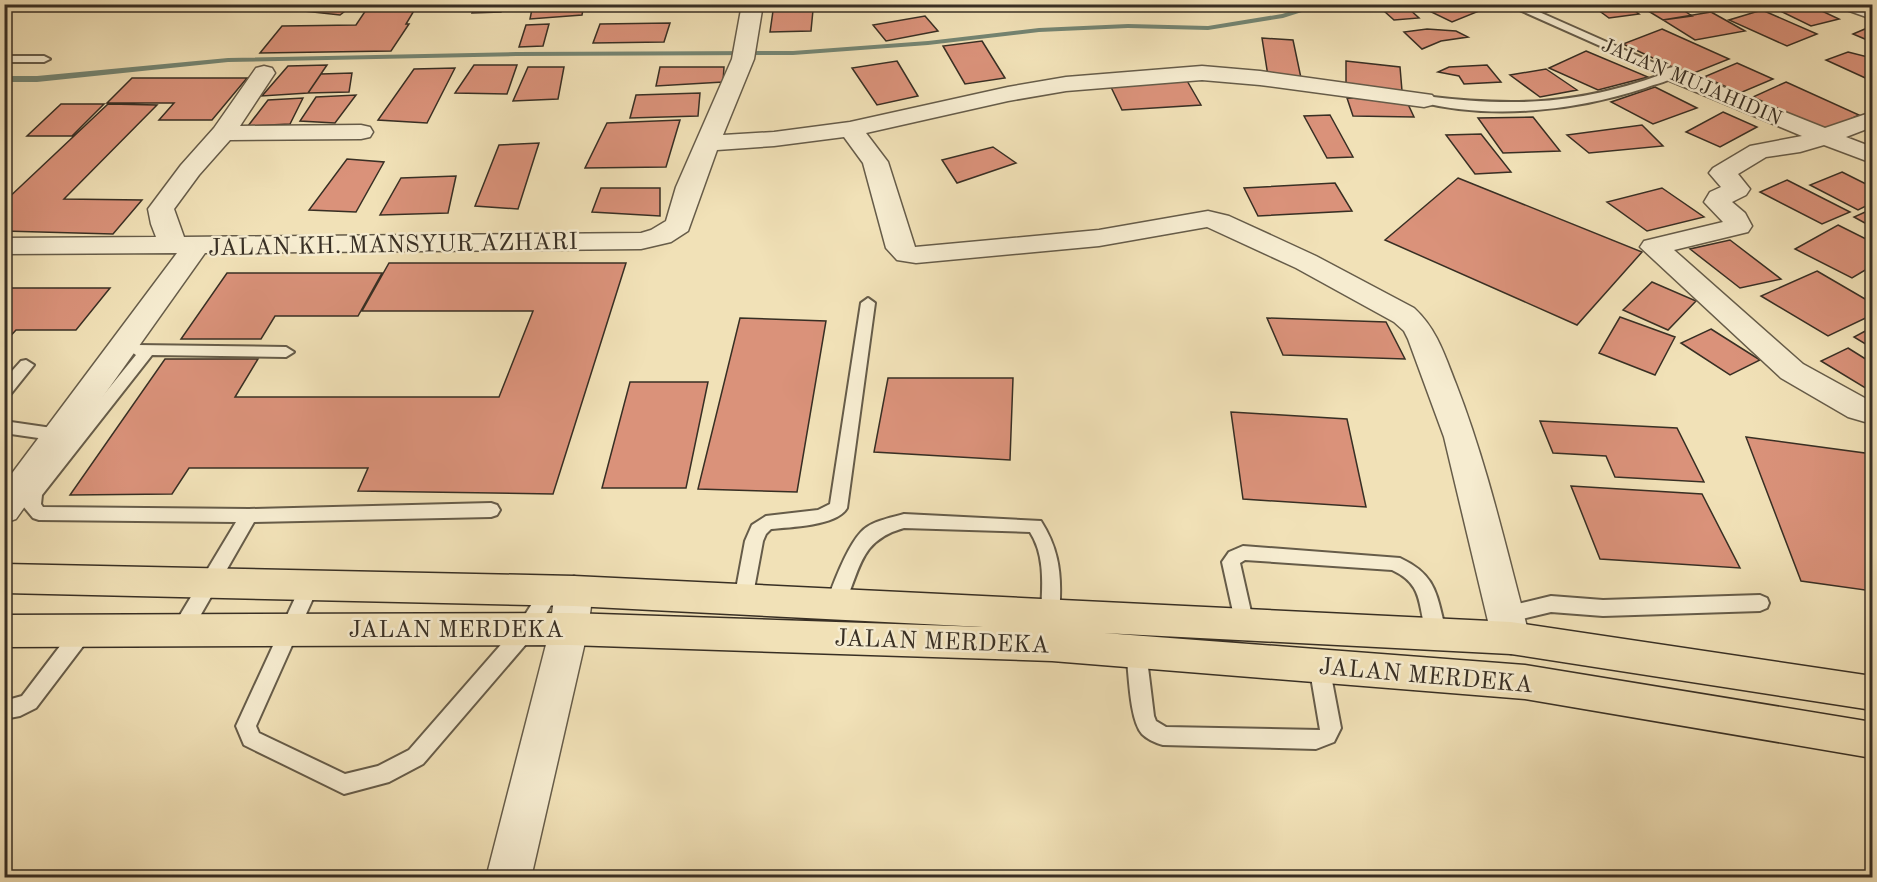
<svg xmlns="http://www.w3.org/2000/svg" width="1877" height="882" viewBox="0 0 1877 882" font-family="'Old Standard TT',serif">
<rect width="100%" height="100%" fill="#f1e1b7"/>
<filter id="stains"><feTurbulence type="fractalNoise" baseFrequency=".00333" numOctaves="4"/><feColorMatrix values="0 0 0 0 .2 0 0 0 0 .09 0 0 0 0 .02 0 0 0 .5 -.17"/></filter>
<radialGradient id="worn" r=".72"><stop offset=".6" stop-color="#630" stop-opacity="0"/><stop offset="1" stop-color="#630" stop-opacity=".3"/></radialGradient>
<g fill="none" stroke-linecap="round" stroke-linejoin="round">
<path fill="#748573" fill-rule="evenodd" d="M1314,4H1327L1283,18L1208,30L1128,28L1039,32L928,45L793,55L516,56L228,62L37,82H4V76H37L228,58L516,52L793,51L928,41L1039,28L1128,24L1208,26L1282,14Z"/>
</g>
<path fill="#da927a" stroke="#382f24" stroke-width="1.5" d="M301,4H354L340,15L294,10Z
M370,4H418L406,24H409L391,51L260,53L282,26L356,25Z
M475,4H503L501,12L472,13Z
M533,4H584L582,15L530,19Z
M619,4H647L644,10L616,9Z
M660,4H703L701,9L658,8Z
M1474,4L1484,9L1452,22L1421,7L1427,4Z
M1529,4H1563L1569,9L1546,12Z
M1590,4H1625L1639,14L1609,18Z
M1674,4L1692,16L1663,20L1640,6Z
M1783,4H1807L1839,19L1811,26L1772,7Z
M1408,8L1419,18L1394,20L1384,11Z
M813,10L811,31L770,32L773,11Z
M1762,10L1817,34L1787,46L1729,20Z
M1711,12L1745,31L1695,40L1663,20Z
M925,16L938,31L886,41L873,25Z
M670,23L664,42L593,43L600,24Z
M549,24L543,46L519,47L526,25Z
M1872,26V42L1853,34Z
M1427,29L1456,31L1468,37L1441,41L1422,49L1404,32Z
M1662,29L1729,59L1689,75L1623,44Z
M1262,38L1293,40L1301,78L1268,76Z
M982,41L1005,78L965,84L943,46Z
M1586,51L1648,77L1598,90L1549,68Z
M1848,52L1872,58V81L1826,60Z
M897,61L918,96L877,105L852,68Z
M1346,61L1400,67L1402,91L1346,85Z
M1737,63L1773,79L1740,93L1704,77Z
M327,65L308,93L262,96L288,66Z
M474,65H517L507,94L455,93Z
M1487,65L1501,82L1464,84L1459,76L1438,72L1449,67Z
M528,67H564L558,99L513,101Z
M660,67H724L723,82L656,86Z
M455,68L427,123L378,120L414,69Z
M1546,69L1577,90L1540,97L1510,75Z
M352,73L349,92L308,93L321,74Z
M132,78H247L212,120H159L174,103H107Z
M1186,79L1201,105L1122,110L1109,83Z
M1786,82L1859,115L1826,131L1753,97Z
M1655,87L1697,108L1653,124L1611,102Z
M700,93L698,116L630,118L636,95Z
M356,95L335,123L300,121L316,97Z
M303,98L290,124L248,126L268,100Z
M1347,98L1406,100L1414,117L1353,116Z
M61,104H104L72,136H27Z
M108,104L157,105L64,199L142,200L113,234L4,231V202Z
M1723,112L1757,127L1720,147L1686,132Z
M1330,115L1353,157L1327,158L1304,116Z
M1533,117L1560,151L1503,153L1478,118Z
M680,120L666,167L585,168L607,123Z
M1642,125L1663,146L1589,153L1567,135Z
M1481,134L1511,172L1475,174L1446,135Z
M539,143L518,209L475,206L499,145Z
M993,147L1016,163L957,183L942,160Z
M347,159L384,162L356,212L309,210Z
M1842,172L1872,187V203L1858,210L1810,185Z
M456,176L448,213L380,215L401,178Z
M1458,178L1642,252L1577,325L1385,240Z
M1787,180L1850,212L1822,224L1760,192Z
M1335,183L1352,211L1258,216L1244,188Z
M601,188H660V216L592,212Z
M1662,188L1704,217L1647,231L1607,202Z
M1872,209V227L1854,217Z
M1838,225L1872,242V266L1852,278L1795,249Z
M1730,240L1781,279L1740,288L1690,249Z
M389,263H626L553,494L358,491L368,468H189L172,494L70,495L165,359H258L235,397H499L533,311H362Z
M1817,271L1872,303V315L1828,336L1761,296Z
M227,273H382L358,316H275L261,339H181Z
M1652,282L1696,301L1668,330L1623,310Z
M4,288H110L76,330H16L4,343Z
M1620,317L1675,337L1655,375L1599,353Z
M740,318L826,321L797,492L698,489Z
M1267,318L1386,322L1405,359L1283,355Z
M1871,328L1872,329V348L1854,337Z
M1711,329L1760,360L1730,375L1681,343Z
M1848,348L1872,363V392L1821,361Z
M888,378H1013L1010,460L874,452Z
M630,382H708L686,488H602Z
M1231,412L1347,419L1366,507L1243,499Z
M1540,421L1677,428L1704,482L1615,477L1606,456L1553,453Z
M1746,437L1872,454V591L1801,581Z
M1571,486L1702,494L1740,568L1600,559Z"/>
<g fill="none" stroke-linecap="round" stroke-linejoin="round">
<g stroke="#665c49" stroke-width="4">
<path id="lane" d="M1506,4H1521L1679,74C1671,81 1655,84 1645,88C1574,111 1493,120 1420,102L1418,100L1424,96C1513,107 1578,105 1663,74Z
M4,56H44L50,59L44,62H4Z
M868,298L875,303L847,508C837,526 790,527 771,529L766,534L763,541L752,600L750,605L743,607L736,605L734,600L745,541L752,525L766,516L818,510L830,504L861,303Z
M137,345L286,347L294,352L286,357L152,355L42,495L41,504L43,507L249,509L491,503L497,505L500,510L497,515L491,517L254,522L188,637L181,639L174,637L171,631L174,625L236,522L39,520L33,518L23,506L27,489L136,355L129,350Z
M26,360L34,365L10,395L4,396V380L21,361Z
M4,421L59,429L65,431L67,435L65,439L59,441L4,433Z
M904,514L1041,521C1057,546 1061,569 1060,597C1060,606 1060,613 1057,620L1050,623L1043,620L1041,615C1042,587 1046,557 1030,532L904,528C857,541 861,572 842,609L835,612L828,609L826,604C833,584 847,547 861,532C871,521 890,518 904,514Z
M1243,546L1400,558C1439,576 1436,597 1447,634L1444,640L1437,642L1430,640C1415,609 1428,587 1392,570L1245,560L1240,563L1254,625L1251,630L1244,633L1237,630L1222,562L1229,552Z
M310,578L317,580L319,585L256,726L259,733L345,774L378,766L409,750L519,624L544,585L551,583L558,585L560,590L533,636L423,764L389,782L344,794L244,745L236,726L301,585L303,580Z
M1760,595L1767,598L1769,603L1767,608L1760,611L1603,616L1551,612L1505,623L1498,620L1496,615L1498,610L1505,607L1551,596L1603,600Z
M83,623L90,625L93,631L90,637L36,708L20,716L4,719V701L22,696L76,625Z
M1136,643L1143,645L1146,651L1154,716L1156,721L1166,727L1320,730L1309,665L1312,659L1319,657L1326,659L1329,665L1341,728L1334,742L1316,749L1163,745C1156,743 1147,739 1142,734C1129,719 1129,671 1126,651L1129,645Z"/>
</g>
<g stroke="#665c49" stroke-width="3">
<path id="street" d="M742,4H763L754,59L723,135L774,132L850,122L1008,87L1066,77L1202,66L1260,71L1432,95L1436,100L1432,105L1424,107L1260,85L1202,80L1066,91L1008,101L866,133L888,162L915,247L1099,230L1208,211L1229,216L1316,256L1414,308C1437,329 1445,356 1456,384C1488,466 1507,553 1530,638L1525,649L1511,654L1497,649L1492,638L1444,437L1408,339L1404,331L1394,322L1296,268L1207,227L1099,246L916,263L897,260L886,248L863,163L844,137L774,146L717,150L688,231L671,242L641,249L205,253L16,519L4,523V484L177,253L4,254V238L156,237L151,224L148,209L181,165L214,128L256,68L264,66L272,68L275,73L240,126L361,125L370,127L373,132L370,137L361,139L230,140L199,175L174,209L184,237L641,233L651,230L666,221L676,187L732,59Z
M1838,4L1872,6V19L1841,8Z
M1673,67L1825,128L1872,112V127L1846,137L1872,147V163L1824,145L1800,152L1766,157L1738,174L1750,189L1746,195L1732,202L1745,213L1752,226L1748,232L1674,250L1803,364L1872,402V424L1848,417L1781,378L1640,247L1644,241L1723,222L1704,202L1710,192L1721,187L1709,173L1713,168L1750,146L1802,136L1665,79L1662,74L1665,69Z
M574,576L587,581L593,591L588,629L531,878H486L550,629L555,591L561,581Z"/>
</g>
<g stroke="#382f24" stroke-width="3">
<path id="primary" d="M4,564L574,576L1511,622L1872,676V710L1511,654L1104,633L1525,665L1872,722V758L1525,699L1052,661L569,645L4,647V615L569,613L983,627L574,606L4,593Z"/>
</g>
<use href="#lane" fill="#f6ecd0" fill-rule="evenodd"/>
<use href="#street" fill="#f6ecd0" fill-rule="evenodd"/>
<use href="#primary" fill="#f1e1b7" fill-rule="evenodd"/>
</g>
<g text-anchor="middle" stroke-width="5" stroke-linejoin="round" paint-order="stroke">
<g font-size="20" fill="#382f24" stroke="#f6ecd0">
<text transform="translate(1692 81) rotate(23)" y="7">JALAN MUJAHIDIN</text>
</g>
<g font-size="24" fill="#382f24" stroke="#f6ecd0">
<text transform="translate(393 244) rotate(-1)" y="8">JALAN KH. MANSYUR AZHARI</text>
<text x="456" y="637">JALAN MERDEKA</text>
<text transform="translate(942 641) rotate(2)" y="8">JALAN MERDEKA</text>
<text transform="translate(1426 675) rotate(5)" y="8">JALAN MERDEKA</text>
</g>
</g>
<rect width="1877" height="882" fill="none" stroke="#f1e1b7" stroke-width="24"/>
<rect x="6" y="6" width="1865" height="870" fill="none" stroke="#382f24" stroke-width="3"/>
<rect x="12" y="12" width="1853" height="858" fill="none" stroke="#382f24" stroke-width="1.5"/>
<rect width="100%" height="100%" filter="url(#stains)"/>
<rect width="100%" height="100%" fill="url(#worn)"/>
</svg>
